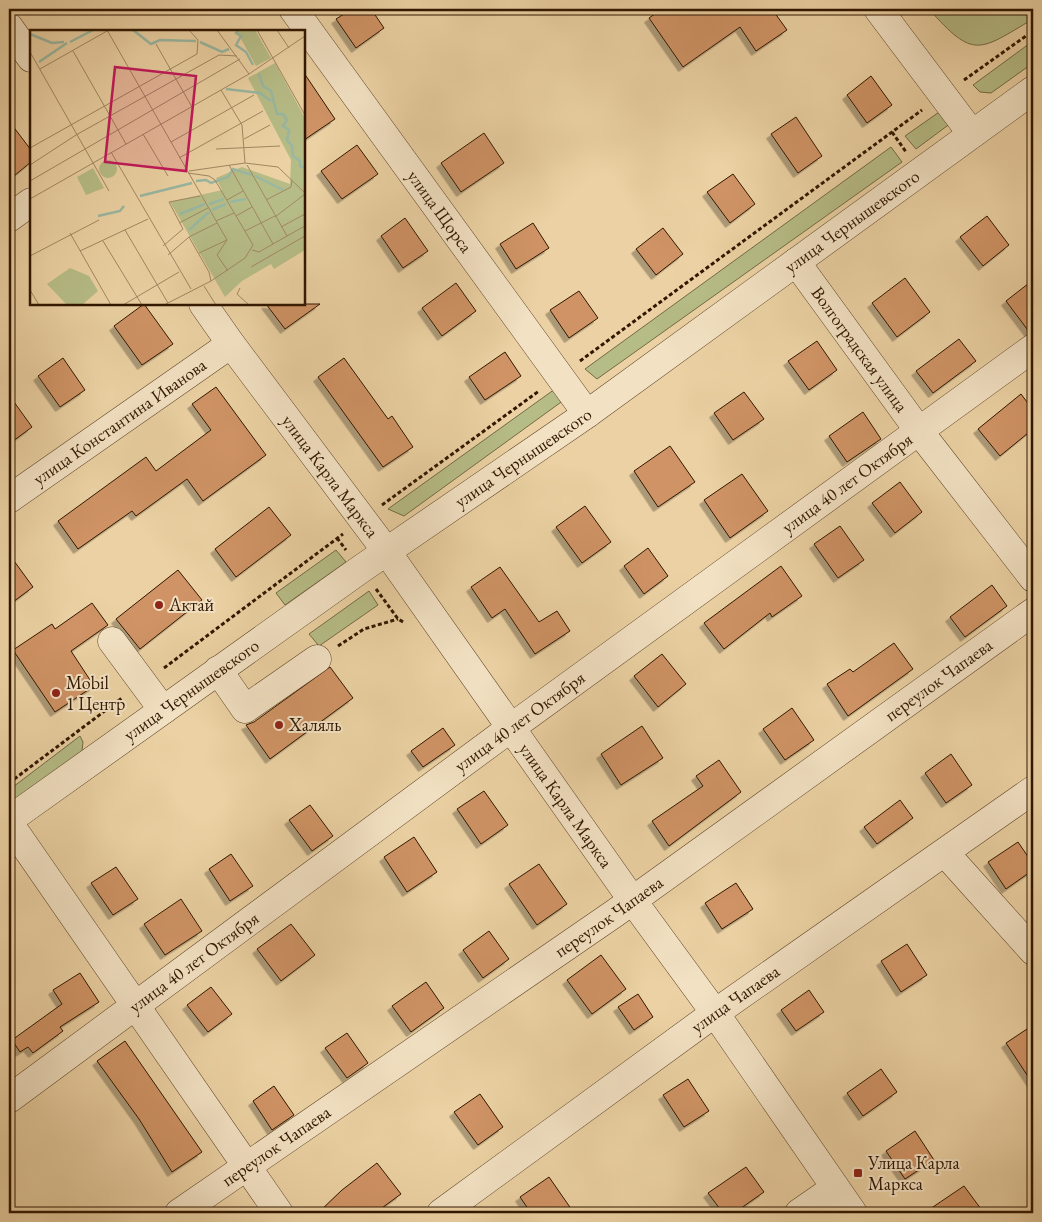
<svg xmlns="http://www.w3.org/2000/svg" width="1042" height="1222" viewBox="0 0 1042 1222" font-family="'EB Garamond',serif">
<defs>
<filter id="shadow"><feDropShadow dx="-4.5" dy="4.5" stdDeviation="0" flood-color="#0004"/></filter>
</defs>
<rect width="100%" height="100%" fill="#ebd1a3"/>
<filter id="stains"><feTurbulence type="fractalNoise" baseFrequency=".004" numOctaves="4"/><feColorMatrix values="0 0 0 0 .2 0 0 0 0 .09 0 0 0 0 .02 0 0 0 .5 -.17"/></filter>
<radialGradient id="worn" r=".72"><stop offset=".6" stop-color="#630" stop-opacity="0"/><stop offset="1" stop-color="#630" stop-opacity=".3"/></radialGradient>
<path fill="#b6bc86" stroke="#746a43" d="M929,9H1033V19C979,51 974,60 929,9Z
M1033,41V63L991,93L980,92L973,85Z
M942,110L951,123L916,149L905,136Z
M891,147L902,162L597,379L585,369Z
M555,389L564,400L404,516L388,509Z
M336,550L346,562L285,605L276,593Z
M369,591L378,605L319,646L309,634Z
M80,736L83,742L82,751L9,806V790Z"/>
<path fill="#cf9365" stroke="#311700" filter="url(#shadow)" d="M352,9H371L384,28L356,48L336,19Z
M662,9H772L787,30L756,51L740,27L683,67L649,18Z
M304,73L335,119L304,140Z
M871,76L892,105L867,123L847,95Z
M796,117L822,156L798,173L771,134Z
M9,121L31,150V162L9,180Z
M484,133L504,163L461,192L441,163Z
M357,145L378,174L342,199L321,171Z
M733,174L755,204L730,223L707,192Z
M987,216L1009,245L983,266L960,237Z
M405,218L428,251L403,268L381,236Z
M533,223L549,248L516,269L500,244Z
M663,228L683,254L656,275L636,249Z
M905,278L930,312L897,337L872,303Z
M1033,280V333H1030L1006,301Z
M456,283L476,311L442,336L422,308Z
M579,291L598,318L569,338L550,310Z
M144,304L173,344L142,365L114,326Z
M266,304H320L285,329Z
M959,339L976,361L933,393L916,371Z
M817,341L837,370L809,390L788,361Z
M505,352L521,376L485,400L469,377Z
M63,358L85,390L60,407L38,376Z
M344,358L388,419L392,416L413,447L383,467L318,377Z
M216,387L266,455L203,501L187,479L136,516L132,511L78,549L58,521L146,457L156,471L211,430L192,404Z
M744,392L764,419L733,440L714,413Z
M1021,394L1033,410V429L1000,456L978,429Z
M9,395L32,427L9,444Z
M863,412L881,439L847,462L829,436Z
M670,446L695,482L658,507L634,471Z
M742,474L768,511L730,538L704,500Z
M900,482L922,512L895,533L872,503Z
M585,506L611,542L582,563L556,527Z
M269,507L291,535L236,577L215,549Z
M840,526L864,560L838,578L814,544Z
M648,548L668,576L644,594L624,566Z
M9,554L33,587L9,605Z
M781,566L802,596L772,617L770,613L724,649L704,623Z
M500,567L539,622L557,611L570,631L535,654L505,609L492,618L471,587Z
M178,570L202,600L140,649L116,619Z
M992,585L1007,606L965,637L950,617Z
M92,603L108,625L71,651L94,686L55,712L13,650L52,624L55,629Z
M894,643L913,669L848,716L827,684L850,669L853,672Z
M662,654L686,684L658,707L634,676Z
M330,667L353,698L270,759L246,725L254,722Z
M792,708L814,740L785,760L763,729Z
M642,726L663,758L621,785L601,754Z
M443,728L455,745L423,767L411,751Z
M951,754L972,785L946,803L925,773Z
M719,760L741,792L669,846L652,821L703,786L696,776Z
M484,791L508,825L481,844L457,809Z
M900,800L913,818L877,844L864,827Z
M310,805L333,836L312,851L289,820Z
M414,837L437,872L407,892L384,857Z
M1018,842L1033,864V870L1006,889L988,862Z
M231,854L253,886L230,901L209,869Z
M539,864L567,904L537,925L509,884Z
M116,867L138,899L113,915L91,883Z
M736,883L753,909L722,929L705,903Z
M181,899L202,931L165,955L144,924Z
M291,924L315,955L281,981L257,949Z
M489,931L509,959L483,978L463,950Z
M907,944L927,975L901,992L881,961Z
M601,955L626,989L592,1014L567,980Z
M80,973L99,1002L60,1027L63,1031L33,1053L28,1047L20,1052L12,1040L62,1004L53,990Z
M426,982L444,1008L411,1032L392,1006Z
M211,987L232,1014L208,1032L187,1005Z
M809,990L824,1012L796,1031L781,1010Z
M638,994L653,1017L634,1030L618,1007Z
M1033,1025V1084L1006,1043Z
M347,1033L368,1063L347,1078L325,1048Z
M125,1041L202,1152L172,1172L139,1119L97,1061Z
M881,1069L897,1092L863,1116L847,1093Z
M688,1079L709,1111L684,1127L663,1095Z
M274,1086L294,1115L272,1130L253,1101Z
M480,1094L503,1127L478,1145L454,1112Z
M915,1131L934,1160L905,1179L886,1151Z
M377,1163L401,1194L375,1213H318L342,1190Z
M746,1167L764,1192L734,1213H723L708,1193Z
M549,1177L574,1213H531L520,1197Z
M964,1186L984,1213H924Z"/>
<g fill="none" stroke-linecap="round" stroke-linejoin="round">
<g stroke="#604629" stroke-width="29">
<g id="minor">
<path id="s1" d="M293,9L587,414"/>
<path d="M878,9L972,134"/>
<path d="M9,27L31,58"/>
<path d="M9,218L31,202"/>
<path id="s2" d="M796,262L919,431L1033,578"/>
<path id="s3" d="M203,304L231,344L387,552L633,901L715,1013L853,1213"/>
<path id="s4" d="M9,499L231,344"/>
<path d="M112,641L163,710"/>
<path d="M218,670L245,709L317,659"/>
<path id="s5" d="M9,820L361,569L587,414L1033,90"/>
<path d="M9,823L279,1213"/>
<path d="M946,854L1033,951"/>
<path id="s6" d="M9,1099L512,727L1033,348"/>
<path id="s7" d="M179,1213L615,913L1033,612"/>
<path id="s8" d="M441,1213L715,1013L1033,790"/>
<path d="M799,1213L835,1188"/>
</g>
</g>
<path stroke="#311700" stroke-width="3" stroke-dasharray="4 2.5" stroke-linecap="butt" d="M964,80L1033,31
M892,132L906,152
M580,361L922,110
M382,505L539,391
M337,538L346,550
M376,589L398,619L405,623
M338,646L364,629L398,619
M164,668L343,534
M9,783L122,698"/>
<use href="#minor" stroke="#f2e1c3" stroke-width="28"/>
</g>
<g fill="#8f2418" stroke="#f2e1c3" stroke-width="2">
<circle cx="159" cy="605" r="5"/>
<circle cx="56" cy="693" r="5"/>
<circle cx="279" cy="725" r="5"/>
<rect x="853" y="1168" width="10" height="10" rx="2.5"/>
</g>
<g text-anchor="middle" stroke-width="4" stroke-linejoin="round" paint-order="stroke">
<g font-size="18" fill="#311700" stroke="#f2e1c3">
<text dy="6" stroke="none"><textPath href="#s1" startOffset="250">улица Щорса</textPath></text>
<text dy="6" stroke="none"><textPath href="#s5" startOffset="1034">улица Чернышевского</textPath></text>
<text dy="6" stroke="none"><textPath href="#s2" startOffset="108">Волгоградская улица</textPath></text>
<text dy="6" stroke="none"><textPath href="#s4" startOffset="135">улица Константина Иванова</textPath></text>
<text dy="6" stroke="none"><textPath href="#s5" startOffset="629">улица Чернышевского</textPath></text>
<text dy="6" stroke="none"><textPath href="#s3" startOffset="214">улица Карла Маркса</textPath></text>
<text dy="6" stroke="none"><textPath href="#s6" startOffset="1040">улица 40 лет Октября</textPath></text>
<text dy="6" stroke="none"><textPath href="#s7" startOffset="928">переулок Чапаева</textPath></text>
<text dy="6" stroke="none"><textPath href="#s5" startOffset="224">улица Чернышевского</textPath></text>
<text dy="6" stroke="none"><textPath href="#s6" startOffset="635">улица 40 лет Октября</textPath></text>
<text dy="6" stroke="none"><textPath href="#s3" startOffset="619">улица Карла Маркса</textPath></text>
<text dy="6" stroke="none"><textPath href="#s7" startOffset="522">переулок Чапаева</textPath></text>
<text dy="6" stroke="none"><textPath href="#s6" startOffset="230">улица 40 лет Октября</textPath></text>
<text dy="6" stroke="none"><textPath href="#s8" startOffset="364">улица Чапаева</textPath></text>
<text dy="6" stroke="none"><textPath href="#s7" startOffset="118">переулок Чапаева</textPath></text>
</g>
<g font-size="18" fill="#311700" stroke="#f2e1c3" text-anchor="start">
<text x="169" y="611">Актай</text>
<text x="66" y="689">Mobil<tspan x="66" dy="21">1 Центр</tspan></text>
<text x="289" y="731">Халяль</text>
<text x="868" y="1169">Улица Карла<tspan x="868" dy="21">Маркса</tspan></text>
</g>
</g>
<g transform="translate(30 30)">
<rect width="275" height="275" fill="#ebd1a3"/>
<path d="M206,0H225L241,28L226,36ZM245,33L275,88V220L244,239L241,234L212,251L195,267L140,172L192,160L186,148L212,137L260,154L261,130L218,48ZM69 139a9 9 0 1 1 18 0a9 9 0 1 1-18 0ZM63,138L74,158L56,165L47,147ZM40,238L59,246L68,261L52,275H37L17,254Z" fill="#b6bc86"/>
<path fill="none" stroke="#99b7a2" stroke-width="2.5" d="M103,0L121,14L130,10L166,11M208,0L206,3L211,6L206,15L216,22L223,35M0,4L22,13L34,12M40,12L63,0M170,12L192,22L199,19M9,32L37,13M229,44L233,56L241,61L247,84H253L257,90L253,96L259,100L257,110L262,116L263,126L270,131V136L275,138M196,59L230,63L241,71M225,146L253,160M166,151L176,150L181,153L198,147L203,139L222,145M110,166L162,153M200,172L216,169M179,174L194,169M182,180L196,174M150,184L175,174M68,186L90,181L94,176M159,200L179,182"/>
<path fill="none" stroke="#a18762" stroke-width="1" d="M77,0L197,210L169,223M159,0L168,10L167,24M187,0L219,44M227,0L275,85M247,0L259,18M126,14L162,77M43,21L96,114M0,22L79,161M10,39L77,1M191,60L212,95L215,133M113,104L138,146M214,109L240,95M141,112L224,65M0,118L167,24M186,119L250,116M81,122L161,259M149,128L233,81M0,135L46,105L189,25L207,26M199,135L243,214M217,135L257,206L229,222L222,220M159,141L215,133L248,137L275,163M158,143L179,146L185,150L223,215L215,228L181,251M0,151L210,29M0,169L219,44L275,6M197,170L213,161M236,170L261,157L262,150M206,186L222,177M245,187L275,164M186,191L204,183M149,193L178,178M251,197L275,184M95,200L138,273M215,201L245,186M40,203L81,275M257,206L275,196M197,210L187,225L198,241M73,211L112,275M133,216L153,199L139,172L170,166M50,221L118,189M138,225L159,207L187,193M0,226L69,190M221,237L275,206M174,256L186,275M210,258L207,264L219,275M0,260L9,275M93,275L149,242M134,275L181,251L179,242L159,207"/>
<path fill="#c2185b" fill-opacity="0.15" stroke="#c2185b" stroke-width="2.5" d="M85,37L166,46L156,141L75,132Z"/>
<rect width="275" height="275" fill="none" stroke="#311700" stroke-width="2.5"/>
</g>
<rect width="1042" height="1222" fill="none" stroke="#ebd1a3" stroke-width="30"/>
<rect x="10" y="10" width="1022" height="1202" fill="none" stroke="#311700" stroke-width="2.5"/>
<rect x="15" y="15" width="1012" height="1192" fill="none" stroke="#311700"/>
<rect width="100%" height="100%" filter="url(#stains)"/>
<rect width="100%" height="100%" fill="url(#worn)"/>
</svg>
